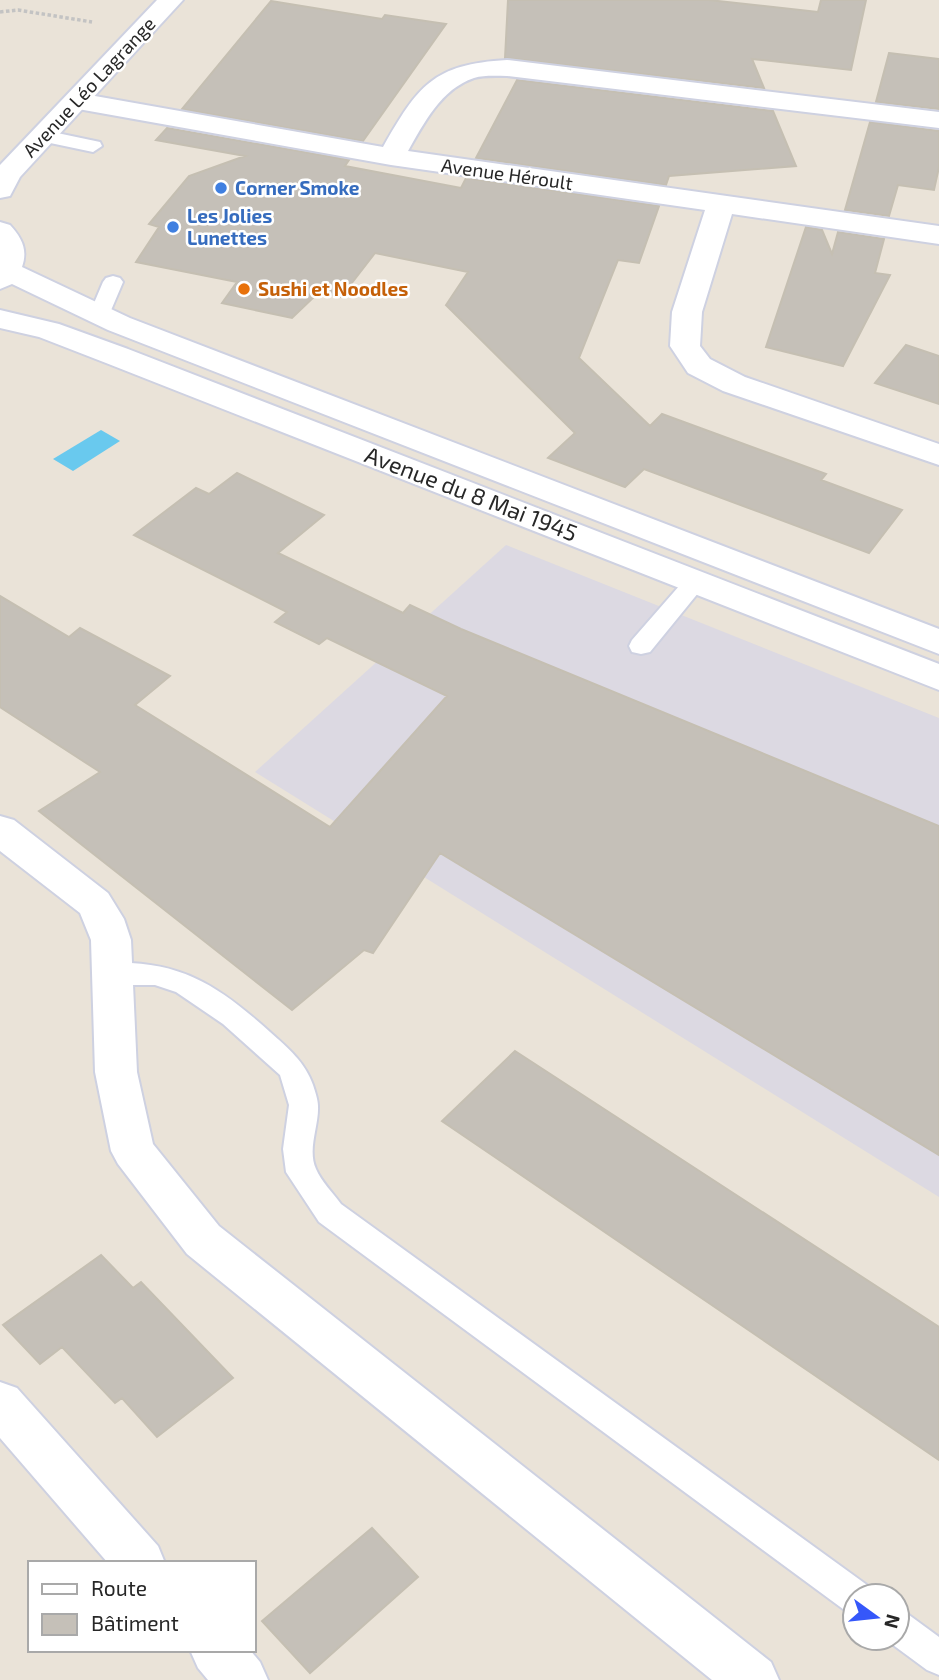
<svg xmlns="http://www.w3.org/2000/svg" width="939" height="1680" viewBox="0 0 939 1680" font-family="'Exo 2',sans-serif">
<rect width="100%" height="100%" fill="#eae3d8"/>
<path fill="#dcd9e2" d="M506,545L939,718V1197L255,772Z"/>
<path fill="#69c9ee" d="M101,430L120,441L73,471L53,459Z"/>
<path fill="#c5c0b8" stroke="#c5bfb2" stroke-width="2" d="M508,0H709L818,12L821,0H866L851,70L752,59L764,88L505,58Z
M271,1L382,19L385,15L446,24L363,141L182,109Z
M889,53L939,59V109L876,102Z
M517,80L773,111L796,166L669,176L666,185L476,158Z
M870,122L939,131V167L934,190L898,185L889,216L845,210Z
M167,128L349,160L345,166L461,188L466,178L659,206L639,263L618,260L579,358L650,426L662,414L826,474L821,480L902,510L869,553L644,469L625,487L548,458L575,433L446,305L468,272L375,253L341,297L318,293L292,318L222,303L237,282L136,262L159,227L149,224L189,176L245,156L156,140Z
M806,227L822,230L832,254L838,232L884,239L875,273L890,275L843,366L766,347Z
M906,345L939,356V404L875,383Z
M237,473L324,515L278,553L403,613L410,605L461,629L939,826V1155L440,853L373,953L364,950L292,1010L39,811L100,772L0,707V596L69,637L80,628L170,676L135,705L330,827L447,696L327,638L319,644L275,622L287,612L134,535L196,488L209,494Z
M515,1051L939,1327V1460L442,1121Z
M101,1255L133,1288L141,1282L233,1378L157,1437L122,1398L115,1403L62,1347L40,1364L3,1325Z
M372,1528L418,1577L310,1673L262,1621Z"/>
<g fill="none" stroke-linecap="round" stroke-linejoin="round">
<g stroke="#ced1e1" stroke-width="4">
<path id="service" d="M43,130L100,142L102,146L93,152L36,140L34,136Z
M113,276L120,278L123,282L109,315L106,319H92L89,315L103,282L106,278Z
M695,574L703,577L707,582L703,587L650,652L641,654L632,652L629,646L632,640L687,577Z
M110,963C181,960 220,987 270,1032C288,1048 305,1062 313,1085C315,1091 318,1100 318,1106C319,1126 307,1149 316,1169C321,1181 333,1193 341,1204L867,1585L872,1596H855V1614L843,1609L319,1222L286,1172L283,1149L289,1105L280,1075L223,1024L176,992L155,985H110L100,982L96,974L100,966Z
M897,1610L909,1615L939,1637V1675L927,1670L885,1639L897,1638Z"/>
</g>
<g stroke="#ced1e1" stroke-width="4">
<path id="minor" d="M507,60L939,112V128L507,76C496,76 484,75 474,78C441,89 424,123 408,151L939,226V244L732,214L702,312L700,346L710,359L745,377L939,444V465L723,391L688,373L670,346L672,312L705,210L391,165L78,109L69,107L65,101L69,95L78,93L383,147C418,86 433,64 507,60Z
M0,816L14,820L108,893L124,919L131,940L137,1072L153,1144L219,1226L771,1662L779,1680H712L187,1254L118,1164L111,1151L95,1072L91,940L80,913L0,851Z
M0,1382L17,1388L158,1546L165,1563H108L0,1438Z
M190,1650H250L260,1662L268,1680H208L198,1668Z"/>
</g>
<g stroke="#ced1e1" stroke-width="4">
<path id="tertiary" d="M157,0H183L20,177L10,196L0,198V165Z"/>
</g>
<g stroke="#ced1e1" stroke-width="4">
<path id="secondary" d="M0,222L10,225C22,238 28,250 22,267L130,318L939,629V654L108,330L12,284L0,289Z
M0,310L59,324L128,349L939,664V690L106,363L39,337L0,328Z"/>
</g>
<path stroke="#c3c3c3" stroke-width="3.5" stroke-dasharray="3.5 2.5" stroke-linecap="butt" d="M0,12L18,10L92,22"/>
<use href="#service" fill="#fff" fill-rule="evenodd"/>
<use href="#minor" fill="#fff" fill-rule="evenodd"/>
<use href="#tertiary" fill="#fff" fill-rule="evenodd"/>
<use href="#secondary" fill="#fff" fill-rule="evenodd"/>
</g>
<g fill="#3f7fe0" stroke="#fff" stroke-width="2.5">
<circle cx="221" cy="188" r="7"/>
<circle cx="173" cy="227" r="7"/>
</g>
<circle fill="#e8710a" stroke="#fff" stroke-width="2.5" cx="244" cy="289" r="7"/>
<g text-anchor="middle" stroke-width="5" stroke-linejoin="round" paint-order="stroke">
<g font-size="19" fill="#272727" stroke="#fff">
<text transform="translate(89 87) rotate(-47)" y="7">Avenue Léo Lagrange</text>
<text transform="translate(507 174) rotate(8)" y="7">Avenue Héroult</text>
</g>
<g font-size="19" font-weight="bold" fill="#366cbe" stroke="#fff" text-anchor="start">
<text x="235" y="195">Corner Smoke</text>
<text x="187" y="223">Les Jolies<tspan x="187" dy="22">Lunettes</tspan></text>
</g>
<g font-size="19" font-weight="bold" fill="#c56008" stroke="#fff" text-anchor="start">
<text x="258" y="296">Sushi et Noodles</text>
</g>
<g font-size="23" fill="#272727" stroke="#fff">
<text transform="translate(471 494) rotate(21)" y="8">Avenue du 8 Mai 1945</text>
</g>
</g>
<rect x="28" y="1561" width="228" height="91" fill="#ffffff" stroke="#a9a9a9" stroke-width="2"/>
<rect x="42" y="1584" width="35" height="10" fill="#ffffff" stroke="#a9a9a9" stroke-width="2"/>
<text x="91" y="1596" font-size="21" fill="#272727">Route</text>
<rect x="42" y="1614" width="35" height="21" fill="#c5c0b8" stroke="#a9a9a9" stroke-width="2"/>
<text x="91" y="1631" font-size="21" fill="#272727">Bâtiment</text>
<g transform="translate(876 1617) rotate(105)"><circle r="33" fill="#ffffff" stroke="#a9a9a9" stroke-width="2"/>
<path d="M0-5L12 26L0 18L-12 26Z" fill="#3557fa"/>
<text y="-10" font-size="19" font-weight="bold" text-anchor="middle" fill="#272727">N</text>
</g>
</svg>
